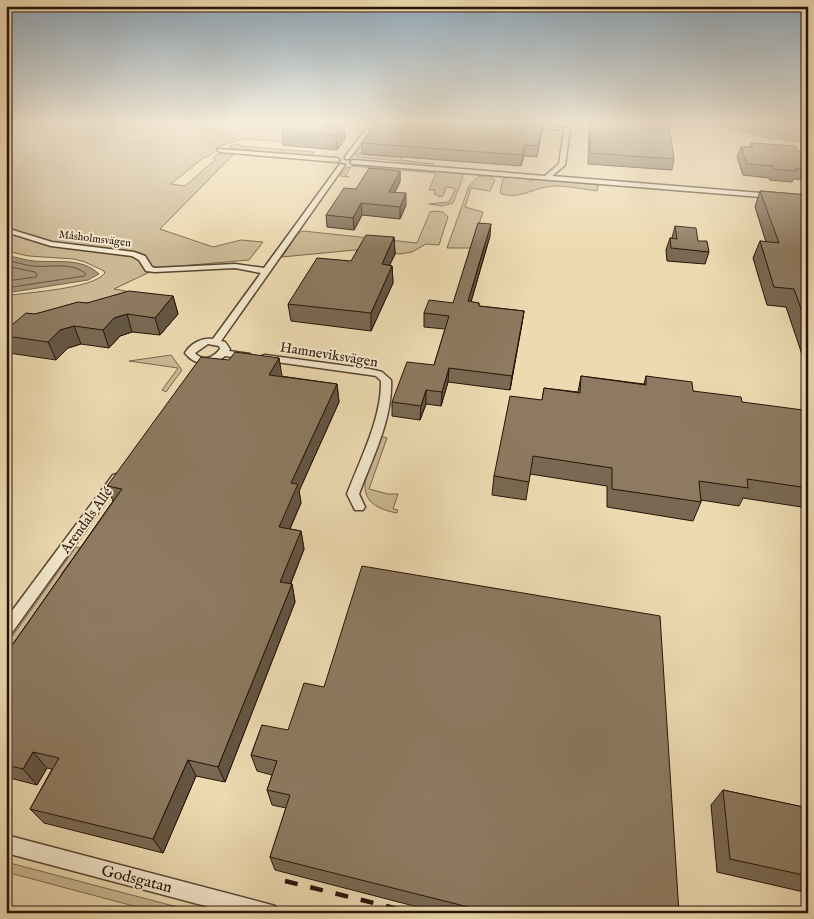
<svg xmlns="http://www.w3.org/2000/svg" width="814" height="919" viewBox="0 0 814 919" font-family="'IM FELL English',serif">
<rect width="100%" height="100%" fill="#eddab1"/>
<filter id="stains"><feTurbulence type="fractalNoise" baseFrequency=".004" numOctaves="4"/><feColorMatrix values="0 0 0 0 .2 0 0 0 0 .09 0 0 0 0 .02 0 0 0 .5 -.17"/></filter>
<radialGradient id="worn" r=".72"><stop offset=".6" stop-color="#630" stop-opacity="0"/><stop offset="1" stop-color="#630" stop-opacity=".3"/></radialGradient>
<path fill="#cbb894" stroke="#78664e" d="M73,122H325L319,128L281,141L243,139L217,147C216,152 209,157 203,158L171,184L185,186L216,159L213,158C219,151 226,152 235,153L160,229L213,247L241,240L263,242L249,260L158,268L114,289L126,291L116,306L33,327L6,323V296C28,292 93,289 105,273L104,271L85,262L74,259L29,256L6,251V132Z
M367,136H373L361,153L358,154L402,158L401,160L434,164L356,157L357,154H354Z
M240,144L239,146L315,152L309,156L229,148L232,145Z
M357,165L458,172L462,174L463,177L453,203L442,206L429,204L449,202L455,190L453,188L446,187L443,196L439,197V196L434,194L435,190H429L436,173L352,166L345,175L349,177L340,176L346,168Z
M479,176H491L495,180L490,191L471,188L465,207L483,212L471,248H447L469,186Z
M509,177L527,178L531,181L534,179L598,185L597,191C581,189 561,184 546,187C530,190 516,200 500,193L503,179Z
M435,211L443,212L448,217L439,245L426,244L412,252L400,254L355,250L282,257L298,233L303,231L417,243L430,212Z
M171,355L182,370L166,392L162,390L178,368L129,361Z
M381,436L387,438L369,489L388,494H398L393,509L398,510L397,513C346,504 368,470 381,436Z
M76,547L81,548L61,574L70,577L68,580L59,579L33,616L41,621L30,620L6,653V645Z
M6,862L185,909L186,913H160L6,872Z"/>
<path fill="#a99678" stroke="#75624b" d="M6,122H69L6,130Z
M701,122H808V143L767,138Z
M6,255C15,257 24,260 34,261C55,263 82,257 99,274L88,280L6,293Z"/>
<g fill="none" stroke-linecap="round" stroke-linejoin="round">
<path stroke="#685440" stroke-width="1" d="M727,122L768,133L808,138
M749,122L808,131
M6,260C15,262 24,265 33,266C51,268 71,261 86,274L84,276L6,288
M6,266L35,272L37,275L36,277L6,281"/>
<g stroke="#584532" stroke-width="3">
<path id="street" d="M371,122H377L349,159H345V157Z
M528,124L570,129L565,165L552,176L773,194L776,196L773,198L353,164L350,162L353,160L545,176L559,164L564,130L530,127Z
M218,149L337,158L340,160L337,162L220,152L218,151Z
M340,164L345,165L221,341L225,342L230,349L229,351L250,354V358L247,359L225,356C212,367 195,366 185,353C190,344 202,337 213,339L261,273L235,268L155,272L146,271L139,260L132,256L51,246L6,232V228L52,242L134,252L145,256L152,267L155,268L235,264L264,268ZM208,344L219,346L220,349C213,358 203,362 195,353Z
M265,355L370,369L382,372L391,380C393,418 372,459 359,494L365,507L363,510H355L347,494C360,460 382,417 381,381L376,376L370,375L262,360V356Z
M117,474L123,478L121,481L11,634L6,636V619L113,475Z
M6,835L268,904L275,906L277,913H232L6,853Z"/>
</g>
<use href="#street" fill="#f3e7cc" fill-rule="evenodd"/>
<path stroke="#261308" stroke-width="4.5" stroke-dasharray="13 13" stroke-linecap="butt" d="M285,881L414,913"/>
</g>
<path fill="#796953" stroke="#261308" d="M376,122H544L537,157L524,156L521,166L362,154V143Z
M591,122L674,159L672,170L588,164L589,131Z
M344,125L345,139L337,150L283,145L282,131Z
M751,143L798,151L808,152V180L793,179L792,182L770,180L769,178L743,175L737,157L741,147H750Z
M400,171V182L395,192L406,205L400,219L362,215L354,230L327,227L326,215L356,189Z
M760,191L808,195V372L786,307L767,305L753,258L760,241L766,242L755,207Z
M675,226L698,241L709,252L705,264L667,261L666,250L670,238H672Z
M490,236L471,302L479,303V306L524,311L510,390L448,382L441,406L426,404L420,420L392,416V402L434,365L445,329L424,327V313L453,303Z
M394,237L395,254L389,265L392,266L393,283L371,331L291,321L288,304Z
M173,296L178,314L160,335L132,332L120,336L109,348L81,344L68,348L56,360L9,353L6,348V330L35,314L87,303Z
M279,358L281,376L337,384L339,402L299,491L301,503L290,529L301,531L304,549L291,583L292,584L295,602L225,782L196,776L163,853L44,823L30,809L52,769L47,768L37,785L6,777V654L113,501L107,486L229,360Z
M581,376L644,384L646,376L693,391L742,402L808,427V508L743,498L739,506L701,500V502L693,521L607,507V486L530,474L526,500L492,495L494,476L542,400L544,388L578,392Z
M262,725L679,913H441L275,870L270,857L286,808L272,805L267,790L272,775L257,771L251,755Z
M723,790L808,808V893L717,872L711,805Z"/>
<path fill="#635543" stroke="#261308" d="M543,122L542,130L537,157L538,146Z
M344,125L345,139L337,150L336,135Z
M525,145L524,156L521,166L522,155Z
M400,171V182L389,203V192Z
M406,193V205L400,219V207Z
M361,203L362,215L354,230L353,218Z
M491,224L490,236L467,315L468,301Z
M394,237L395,254L382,282V264Z
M392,266L393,283L371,331V313Z
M173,296L178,314L160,335L155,318Z
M524,311L522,324L510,390L512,376Z
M127,314L132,332L120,336L109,348L103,330L114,318Z
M74,326L81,344L68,348L56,360L48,342L60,330Z
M279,358L282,376L272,393L269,375Z
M449,368L448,382L441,406L442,392Z
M337,384L339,402L299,491L301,503L282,546L279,527L291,483Z
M426,390V404L420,420L421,406Z
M301,531L304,549L284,600L280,582Z
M292,584L295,602L225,782L218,767Z
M33,752L47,768L37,785L23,769Z
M188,760L196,776L163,853L153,839Z"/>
<path fill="#8d7a60" stroke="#261308" d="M290,122H310L344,125L336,135L282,131Z
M376,122H543L538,146L525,145L522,155L362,143Z
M591,122H608L669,126L674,159L590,153Z
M751,143L796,146L798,151L808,152V169L795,168L797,171L774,169L773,166L747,164L741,147H753Z
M369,168L400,171L389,192L406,193L400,207L361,203L353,218L326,215L344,188L356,189Z
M760,191L808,195V328L794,289L774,287L760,241L779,243Z
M478,223L491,224L468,301L479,303V306L524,311L512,376L449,368L442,392L426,390L421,406L392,402L407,362L434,365L449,316L424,313L429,300L453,303Z
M675,226L696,228L698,241H707L709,252L671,248L670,238L677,239Z
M366,235L394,237L382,264L392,266L371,313L288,304L317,258L351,261Z
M129,291L173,296L155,318L127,314L114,318L103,330L74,326L60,330L48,342L6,336V330L26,313L35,314L78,302L87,303Z
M235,352L279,358L269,375L337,384L291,483L298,484L279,527L301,531L280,582L292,584L218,767L188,760L153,839L30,809L59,758L33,752L23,769L6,765V654L122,489L107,486L201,357L229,360Z
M581,376L646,385V376L692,382L693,391L741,397L742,402L803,410L808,427V488L747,479L748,488L699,481L701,502L612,489V468L533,456L529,482L494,476L510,396L542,400L544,388L580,393Z
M362,566L660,616L679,913H492L270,857L290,795L267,790L277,761L251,755L262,725L288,730L304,683L324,687Z
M723,790L808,808V876L730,859Z"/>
<linearGradient id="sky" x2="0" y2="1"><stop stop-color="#8fa8bb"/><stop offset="0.49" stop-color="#f7eedc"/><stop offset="1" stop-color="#f7eedc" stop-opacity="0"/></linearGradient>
<rect width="814" height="251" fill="url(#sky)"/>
<g text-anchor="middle" stroke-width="4" stroke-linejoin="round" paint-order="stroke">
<g font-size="11" fill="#261308" stroke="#f3e7cc">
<text transform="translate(95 238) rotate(7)" y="4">Måsholmsvägen</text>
</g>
<g font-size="14" fill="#261308" stroke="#f3e7cc">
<text transform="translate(329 354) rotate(9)" y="5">Hamneviksvägen</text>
<text transform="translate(86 520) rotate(-54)" y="5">Arendals Allé</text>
</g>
<g font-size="16" fill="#261308" stroke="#f3e7cc">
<text transform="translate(137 878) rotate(14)" y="6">Godsgatan</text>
</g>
</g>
<rect width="814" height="919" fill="none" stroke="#eddab1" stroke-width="25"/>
<rect x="8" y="8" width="799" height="904" fill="none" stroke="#261308" stroke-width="2.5"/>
<rect x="12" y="12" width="789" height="894" fill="none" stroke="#261308"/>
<rect width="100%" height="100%" filter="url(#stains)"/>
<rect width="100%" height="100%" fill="url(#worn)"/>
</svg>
